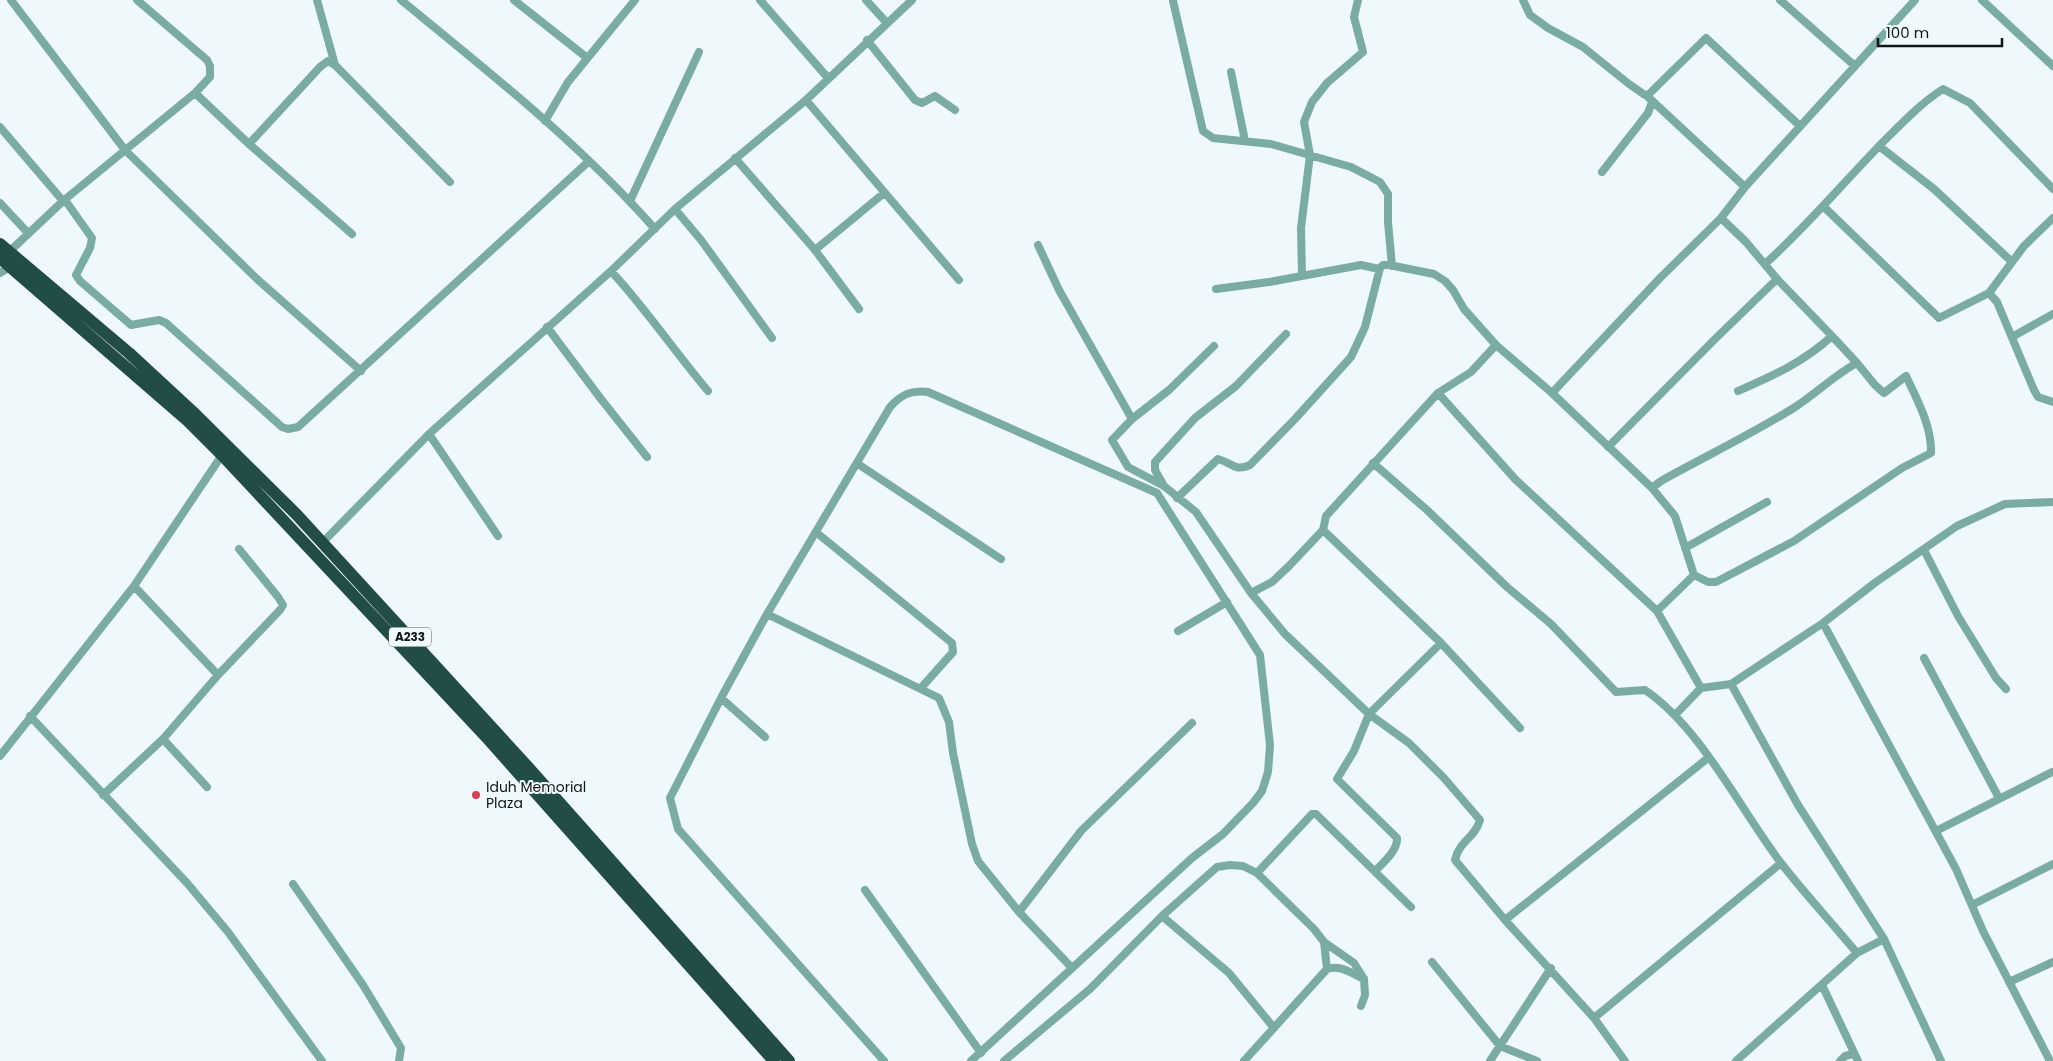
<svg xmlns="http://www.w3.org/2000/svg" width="2053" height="1061" viewBox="0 0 2053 1061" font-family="Poppins,sans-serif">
<rect width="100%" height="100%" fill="#eff8fb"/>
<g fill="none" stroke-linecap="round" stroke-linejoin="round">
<path stroke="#7baca4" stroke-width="8" d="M11,0L125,150L257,279L361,371
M317,0L335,65
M401,0C489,72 579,143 655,229
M514,0L586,57
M760,0L828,78
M866,0L886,22
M1523,0L1530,15L1548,28L1583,47L1629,84L1645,95
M1780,0L1855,66
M1982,0L2053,66
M1173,1L1203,131L1213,138L1271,144L1351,167L1380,182L1388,194V222L1392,266
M867,40L915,100L922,103L935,96L955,110
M1231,72L1245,141
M195,93L249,144L352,234
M806,100L959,280
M545,121L568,82L635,0
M0,127L63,201
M249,144L320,67L328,61L335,65L450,182
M1879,146L1934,189L2011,261
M735,158L815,250L884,193
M1602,172L1648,113L1652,102
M1745,187L1647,96L1706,38L1800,126
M65,200L92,238L90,248L76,275L80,281L131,325L159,320L166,323L282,427L288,429L298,427L588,162
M630,201L699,52
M0,203L28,233
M1823,206L1939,318L1989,293L2024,246L2053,218
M675,209L701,240L772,338
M1721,218L1746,242L1777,279L1832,336C1804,362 1772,376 1738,391
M1038,245L1059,290L1132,419L1112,440L1128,467L1164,486L1196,512L1251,593L1285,634L1369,714L1409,743L1444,778L1480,820C1475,838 1459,841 1455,860L1505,920L1594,1018L1625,1061
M815,250L859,309
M10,251L63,201L195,93L210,77V66L207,60L137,0
M1766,263C1808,225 1844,182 1883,142C1902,123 1921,103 1943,89L1970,103L2053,189
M611,271C646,309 675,352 708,391
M0,273L12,266
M1302,276L1301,228L1310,155L1304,122L1312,102L1327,83L1363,52L1354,17L1358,0
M1216,289L1269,282L1361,265L1379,269
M1989,293L1997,302L2034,390L2038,397L2053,402
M547,327L601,399L647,457
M2012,337L2053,314
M1438,393L1515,479L1657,611L1701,688
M1552,393L1660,278L1721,218L1745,187L1915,0
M1132,419L1169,390L1214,346
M429,434L498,536
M1608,447L1715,339L1777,279
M1373,463L1427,510L1507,587L1551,624L1616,692L1645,690C1701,728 1740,809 1781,863C1805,894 1832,923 1857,953
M858,464L1001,559
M1164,486L1155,470V462L1195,418L1236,386L1286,334
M1652,488L1661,481C1704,457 1750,435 1792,409C1815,395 1834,375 1857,363L1832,336
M1177,498L1218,459C1233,463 1234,472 1250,465L1295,419L1351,357L1365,327L1380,268L1383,265H1389L1434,274L1445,281L1453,290L1464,309L1496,345L1552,393L1652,488L1675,516L1694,575
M1323,530L1441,643L1520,728
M817,533L952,643L953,652L921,688
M322,543L429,434L611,271L675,209L806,100L912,0
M1685,548L1767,502
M1924,550L1958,616L1996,678L2006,689
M134,586L218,675
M1251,593L1272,582L1289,566L1323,530L1326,516L1438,393L1471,372L1496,345
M1657,611L1694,575L1708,582H1716L1794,541L1902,468L1931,453C1932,427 1917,399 1906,376L1884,393L1875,385L1857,363
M767,614L939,698L949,722L953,753L972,844L978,861L1019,912L1072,968
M1823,623L1956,869L1983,931L2050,1061
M1178,631L1227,602
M1924,658L1999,798
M1731,684L1798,805L1884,939L1941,1061
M721,698L765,737
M1675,715L1701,688L1731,684L1823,623L1876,582L1957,526L2005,504L2053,502
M30,716L187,883L228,932L322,1061
M163,739L207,787
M0,756L134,586L222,455
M103,795L163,739L218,675L280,610L283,605L278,597L239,549
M1936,831L2052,772
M1375,871C1383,863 1398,850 1397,838L1337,779L1354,751L1369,714L1441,643
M1257,873L1312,814H1316L1411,907
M293,884L363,985L401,1048L399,1061
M865,890L981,1053
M1972,905L2053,864
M1019,912L1081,831L1192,723
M1162,916L1229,973L1274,1028
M1505,920L1708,758
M1324,942L1327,969
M1432,962L1500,1046L1537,1061
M2009,982L2053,962
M1822,985L1858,1061
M1594,1018L1781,863
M884,1061L678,829L670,798L721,698L767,614L890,407C902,394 911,390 928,392L1157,493L1260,655L1270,745L1268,772L1262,791L1253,803L1223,834L1192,858L971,1061
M1004,1061L1090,989L1162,916L1217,867L1230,865L1243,866L1257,873L1314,929L1324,942L1354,963L1364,979L1365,995L1361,1006
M1244,1061L1327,969C1340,964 1353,974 1364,979
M1490,1061L1551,968
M1736,1061L1857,953L1884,939
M1840,1061L1845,1056L1853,1054L1855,1055"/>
<path stroke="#224c46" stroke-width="12" d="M0,244L129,353L196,415L297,515L527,766L789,1061
M0,258L188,421L222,455L489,740L774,1061"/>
</g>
<circle fill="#d34356" stroke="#eff8fb" stroke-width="2" cx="476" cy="795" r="5"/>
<g text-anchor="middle" stroke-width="4" stroke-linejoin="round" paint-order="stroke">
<rect fill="#eff8fb" stroke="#555a5b" stroke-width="1" x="389" y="627.5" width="42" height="19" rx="4"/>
<g font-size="12" font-weight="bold" fill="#131616">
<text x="410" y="641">A233</text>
</g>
<g font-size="14" fill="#131616" stroke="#eff8fb" text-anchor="start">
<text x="486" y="792">Iduh Memorial<tspan x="486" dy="16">Plaza</tspan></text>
</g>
</g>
<path d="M1878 38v8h124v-8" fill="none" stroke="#131616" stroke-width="2.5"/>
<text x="1886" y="38" font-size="15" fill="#131616" stroke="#eff8fb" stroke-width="4" paint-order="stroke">100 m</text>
</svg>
